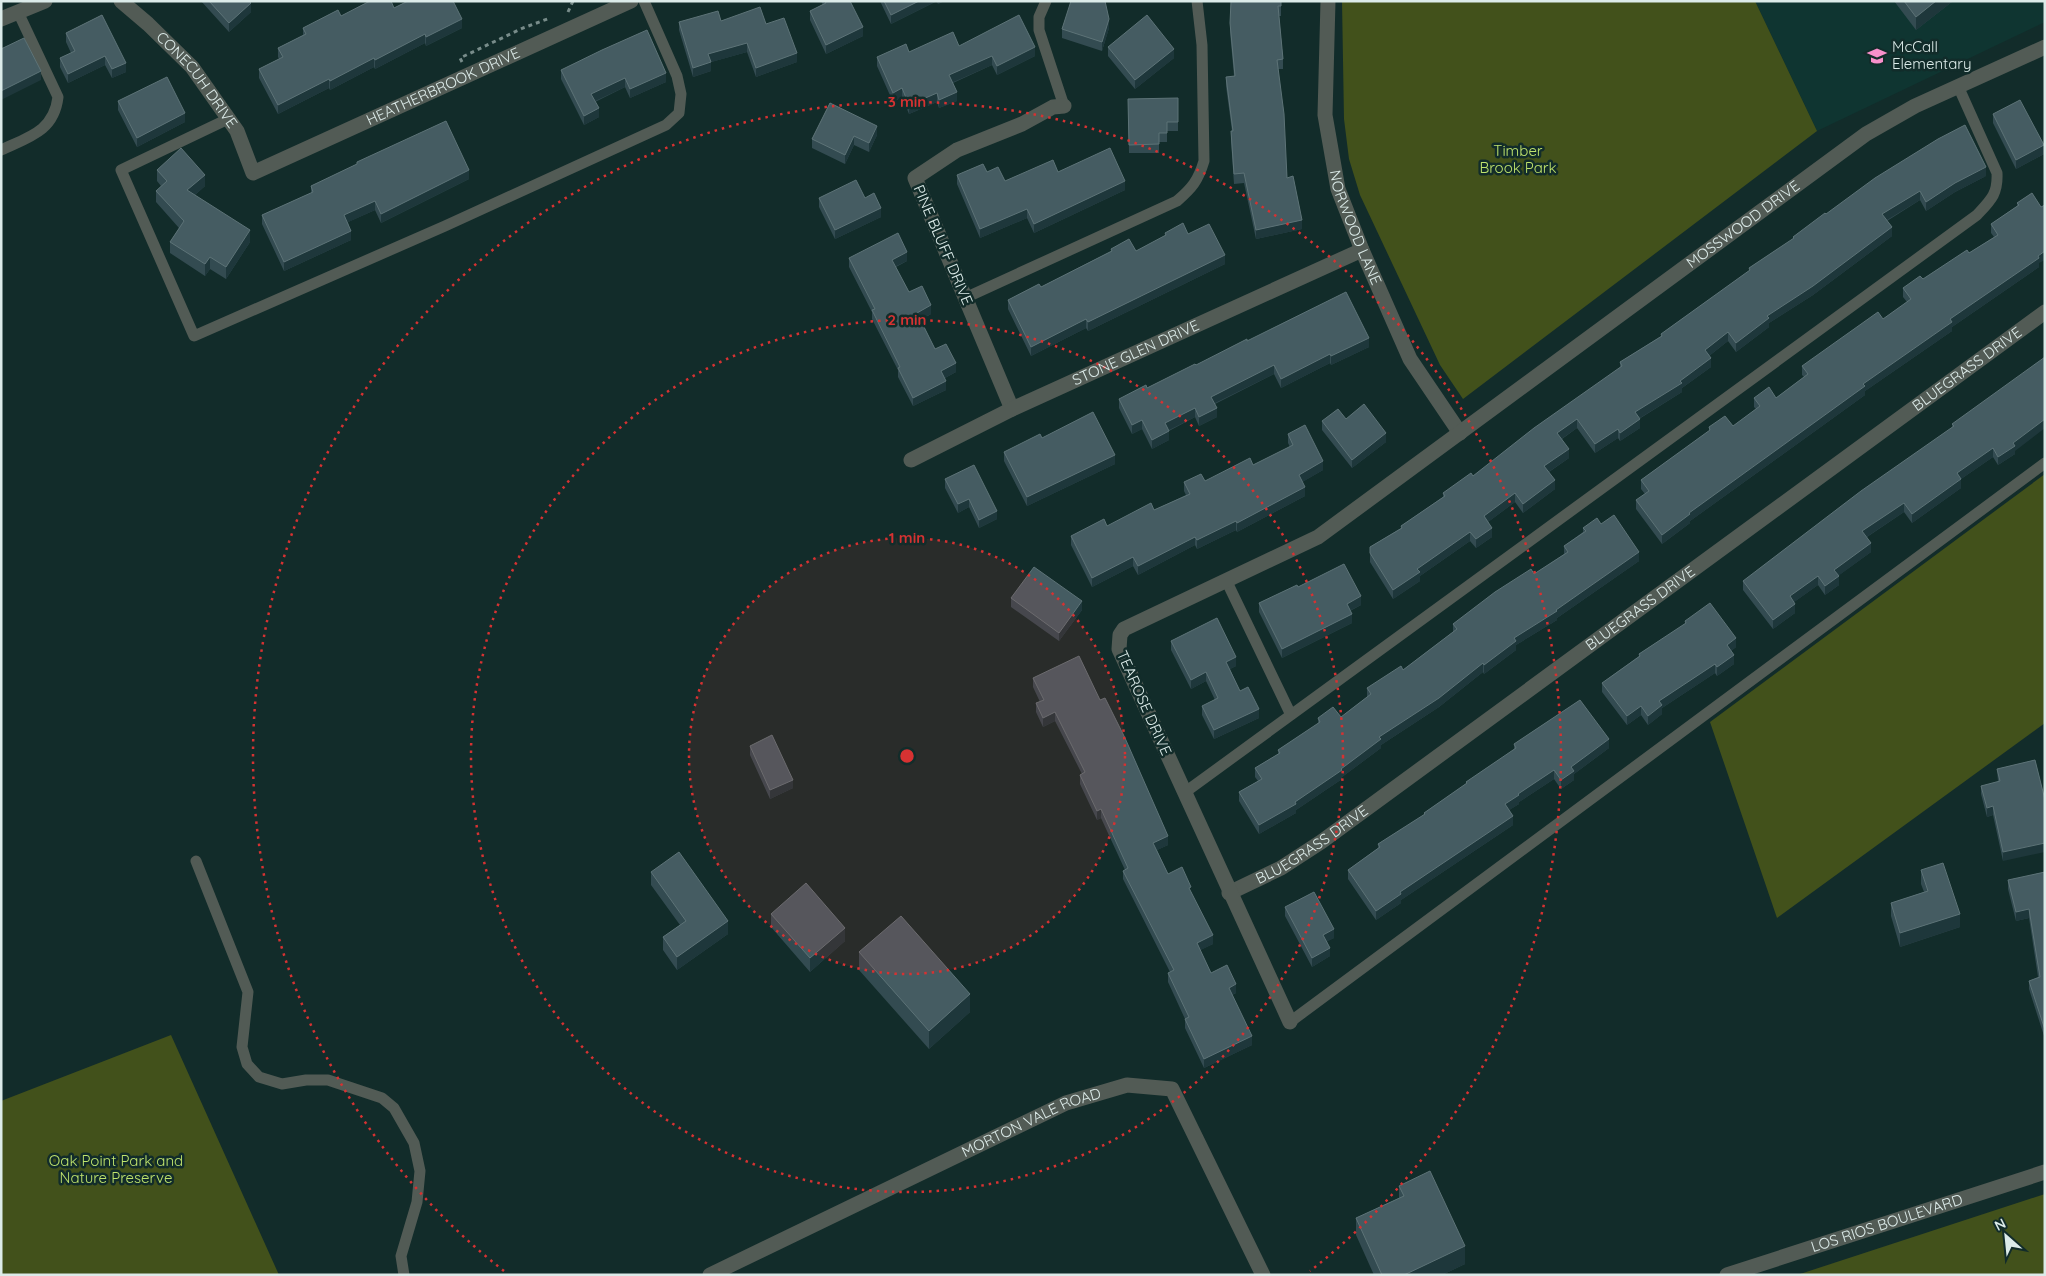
<svg xmlns="http://www.w3.org/2000/svg" width="2046" height="1276" viewBox="0 0 2046 1276" font-family="Quicksand,sans-serif">
<rect width="100%" height="100%" fill="#122c2a"/>
<path fill="#0f3531" d="M1755,1H2045V22L1817,131Z"/>
<path fill="#42511b" d="M1342,1H1755L1817,131L1463,399L1440,365L1360,195L1349,159L1344,119Z
M2045,474V723L1777,918L1710,722Z
M171,1035L279,1275H1V1101Z
M2045,1194V1275H1797Z"/>
<g fill="none" stroke-linecap="round" stroke-linejoin="round">
<path stroke="#788c8a" stroke-width="3" stroke-dasharray="4 4" stroke-linecap="butt" d="M568,12L573,1
M462,62L460,58L523,28L550,18"/>
<path stroke="#525b55" stroke-width="11" d="M1046,1L1039,17V30L1064,106
M228,119L121,170L194,336L445,226L666,125L679,113L681,94L677,76L644,1
M1,150C29,137 54,131 58,97L18,12
M965,298L1177,201C1192,188 1198,181 1204,161L1202,45L1197,1
M1226,580L1291,715
M1184,793L1977,215C1991,200 1998,194 1997,173L1958,86
M196,861L248,992L242,1047L247,1064L259,1077L282,1084L306,1080H328L382,1098L394,1108L414,1143L420,1171L417,1202L401,1256L404,1275
M1290,1022L2045,463"/>
<g stroke="#525b55" stroke-width="15">
<path id="s1" d="M121,1L148,24L192,67L237,131L253,173L631,1"/>
<path id="s2" d="M1328,1L1325,115L1338,189L1362,250L1410,359L1460,433"/>
<path d="M1,19L45,1"/>
<path d="M1012,409L915,178L957,150L1022,124L1053,107L1064,106"/>
<path id="s3" d="M911,460L1012,409L1362,250"/>
<path id="s4" d="M1229,893L1281,868L1321,842L2045,312"/>
<path id="s5" d="M1290,1022L1119,649L1120,635L1124,629L1318,537L1866,134L1915,106L2045,47"/>
<path id="s6" d="M710,1275L1066,1103L1127,1085L1172,1089L1263,1275"/>
</g>
<path stroke="#525b55" stroke-width="15" id="s7" d="M1727,1275L2045,1172"/>
</g>
<path fill="#334b51" d="M201,1H249L251,12L229,32Z
M821,1H850L863,36L826,54L810,20V11L823,5Z
M880,1H944L938,4L937,1L891,24Z
M1231,1H1281V16H1279L1283,59V69H1278L1287,178L1302,229L1256,239L1244,183L1234,184L1231,141V131H1232L1226,86V77L1234,76L1230,32Z
M1894,1H1953L1916,30Z
M394,8L462,28L426,46L425,43L375,69L374,67L330,90L329,88L278,114L259,78V69L279,59L278,57V48L303,35V28L341,16Z
M102,15L126,72L112,78L105,65L68,83L60,67V58L71,53L66,42V33Z
M721,21L766,24L797,62L756,77L747,52L711,62V71L693,77L679,30V22Z
M1109,28L1102,51L1062,38V29Z
M959,46L1035,56L997,75L992,65L953,83L957,101L939,108L937,102L909,114L902,97L893,102L877,66V57Z
M1108,47L1174,58L1135,89L1108,56Z
M561,70L666,82L630,98L625,87L595,102L599,117L584,125L561,79Z
M1128,99L1178,122V131H1167V142H1159V153H1129Z
M118,101L185,122L137,147L118,110Z
M830,103L877,135L869,152L854,145L845,164L812,148V139Z
M1993,114L2044,154L2016,169L1993,123Z
M357,162L469,179L381,223L375,210L348,222L351,240L284,271L262,224V215L311,193V186L357,164Z
M157,170L205,186L195,195L250,242L226,279L210,269L205,276L170,253V242L179,228L156,202V191L161,186L157,181Z
M987,172L1005,181L1058,172L1125,190L1034,233L1027,218L980,238L957,184V175Z
M1986,176L1955,192L1926,211L1920,200L1887,221L1892,236L1813,295L1769,323V327L1736,352L1728,341L1709,356L1711,367L1682,388V392L1639,419L1640,428L1620,441L1618,438L1595,453L1577,428L1562,439L1569,458L1549,472L1555,489L1523,513L1515,502L1488,522L1492,537L1476,548L1470,541L1420,576V581L1393,599L1370,562V547L1401,528V526L1443,497V493L1473,476L1620,368V362L1661,336V334L1749,271V268L1793,239V237L1826,214Z
M2032,193L2039,267L1952,327V331L1865,391V395L1690,521V523L1662,544L1636,509V500L1645,494L1641,489V480L1709,431V427L1733,426L1756,409L1754,407V398H1776L1804,377L1802,375V366L1883,319L1907,302L1903,297V288L1923,279L1969,253L1994,237L1991,233V224L2017,206V203Z
M819,198H865L881,217L835,239L819,207Z
M1165,233L1188,234L1225,264L1088,331L1086,328L1031,356L1008,309V300L1041,287L1111,251V249L1136,251L1165,236Z
M849,258L907,261L896,267L909,292L931,314L921,320L935,349L956,372L945,378L946,390L913,406L898,377V370L872,319V312L849,267Z
M1247,341L1369,347L1331,365L1330,363L1281,388L1274,374L1215,404L1217,417L1199,426L1195,417L1169,431V440L1152,449L1142,429L1132,434L1119,408V399L1147,388Z
M1346,419L1386,442L1352,468L1322,430V421Z
M1952,424L2015,451V454L1998,465L1993,457L1961,479V488L1912,523L1904,512L1867,537L1871,552L1839,575V585L1825,595L1818,585L1794,602L1795,613L1773,629L1743,590V581L1952,428Z
M1288,434L1323,470L1302,482L1305,496L1237,532L1236,530L1197,549L1195,545L1138,575L1133,566L1092,587L1071,545V536L1107,526L1154,510L1186,495L1184,491V482L1205,481L1253,465L1290,447L1288,443Z
M1042,438L1115,464L1027,506L1004,461V452Z
M945,479L997,519L979,528L969,507L958,513L945,488Z
M1601,524L1639,561L1557,618V620L1516,645V650L1484,674L1483,672L1439,707L1381,745V748L1342,777V779L1296,810V813L1259,834L1239,801V792L1258,781L1255,777V768L1278,754V750L1318,724V718L1341,717L1367,697V688L1403,670L1453,632V624L1534,574L1564,554V546L1583,532V528Z
M1298,587L1361,605L1350,611L1352,623L1282,658L1259,612V603Z
M1011,598L1082,610L1059,641L1011,607Z
M1685,621L1736,647L1731,651L1734,664L1717,676L1715,673L1662,708V714L1648,725L1641,715L1627,725L1602,692V683L1639,656V654L1685,624Z
M1171,641L1236,666L1230,669L1240,691L1259,718L1214,739L1202,715V706L1215,700L1206,681L1191,689L1171,650Z
M1033,678L1168,845L1157,850L1168,874L1191,892L1213,944L1200,950L1211,973L1236,993L1232,995L1252,1045L1204,1068L1185,1028V1019L1168,982V973L1170,972L1123,879V871L1125,870L1101,818L1097,820L1080,784V775L1082,774L1055,721L1043,727L1036,712V703L1040,702L1033,687Z
M1514,744L1609,748L1574,774V780L1561,789L1554,779L1519,802V804L1509,810L1513,825L1401,900V903L1376,920L1348,879V870L1378,848V844L1424,815V813L1466,784V782L1514,750Z
M750,746L793,788L770,799L750,755Z
M2035,760L2003,861L1993,815L1987,817L1981,794V786L1998,782L1997,769Z
M1921,870L1960,927L1900,947L1891,916V903L1924,892L1921,884Z
M651,872L728,934L677,970L663,950V937L680,925L651,885Z
M2045,872V1039L2029,989V981L2038,977L2029,918L2016,921L2008,889V880Z
M1285,907L1334,938L1327,941L1330,956L1312,967L1285,916Z
M771,914L845,941L810,972L771,927Z
M859,952L970,1012L929,1049L859,970Z
M1399,1186L1465,1264L1442,1275H1374L1356,1235V1218L1399,1198Z"/>
<path fill="#1e373b" d="M919,1H937L891,24V15Z
M938,1H944L938,4Z
M1936,1H1953L1916,30V17Z
M251,3V12L229,32V23Z
M462,19V28L426,46V37Z
M1109,19V28L1102,51V42Z
M863,27V36L826,54V45Z
M425,34V43L375,69V60Z
M747,43V52L708,63V54Z
M1035,47V56L997,75V66Z
M1174,49V58L1135,89V80Z
M797,53V62L756,77V68Z
M105,56V65L68,83V74Z
M992,56V65L949,84V75Z
M374,58V67L330,90V81Z
M711,62V71L693,77V68Z
M126,63V72L112,78V69Z
M41,71V80L1,100V91Z
M666,73V82L630,98V89Z
M625,78V87L591,103V94Z
M329,79V88L278,114V105Z
M902,88V97L893,102V93Z
M957,92V101L939,108V100Z
M937,93V102L909,114V105Z
M599,108V117L584,125V116Z
M185,113V122L137,147V138Z
M877,126V135L869,152V143Z
M854,136V145L845,164V155Z
M2044,145V154L2016,169V160Z
M1986,167V176L1955,192L1926,211V202L1955,183Z
M469,170V179L381,223V214Z
M205,175V186L187,202V190Z
M1125,181V190L1034,233V224Z
M1920,191V200L1882,223V214Z
M375,201V210L344,224V215Z
M881,208V217L835,239V230Z
M1027,209V218L980,238V229Z
M1302,220V229L1256,239V230Z
M1892,227V236L1813,295L1769,323V327L1736,352V343L1767,316Z
M250,230V242L226,279V267Z
M351,231V240L284,271V262Z
M2045,251V260L2039,263V267L1952,327V331L1865,391V395L1690,521V523L1662,544V535L1689,513L1950,319Z
M907,252V261L892,268V260Z
M1225,255V264L1088,331V322Z
M210,257V269L205,276V264Z
M931,305V314L917,321V313Z
M1086,319V328L1031,356V347Z
M1728,332V341L1705,359V350Z
M1369,338V347L1331,365V356Z
M1330,354V363L1281,388V379Z
M1711,358V367L1682,388V392L1635,421V412Z
M956,363V372L941,380V371Z
M1274,365V374L1211,405V397Z
M946,381V390L913,406V398Z
M1195,408V417L1165,432V423Z
M1217,408V417L1199,426V417Z
M1577,419V428L1557,442V433Z
M1640,419V428L1620,441V433Z
M2045,419V428L2015,451V454L1998,465V457L2013,443Z
M1142,420V429L1132,434V425Z
M1618,429V438L1595,453V444Z
M1169,431V440L1152,449V440Z
M1386,433V442L1352,468V460Z
M1993,448V457L1961,479V488L1912,523V514L1957,473Z
M1569,449V458L1544,475V466Z
M1115,455V464L1027,506V497Z
M1323,461V470L1299,484V475Z
M1555,480V489L1523,513V504Z
M1305,487V496L1237,532V523Z
M1515,493V502L1484,525V516Z
M969,499V507L958,513V504Z
M1904,503V512L1862,540V531Z
M997,511V519L979,528V520Z
M1236,521V530L1197,549V540Z
M1492,528V537L1476,548V539Z
M1470,532V541L1420,576V581L1393,599V590L1417,569Z
M1195,537V545L1138,575V566Z
M1871,543V552L1834,579V570Z
M1639,552V561L1557,618V620L1516,645V650L1484,674V665L1514,638Z
M1133,557V566L1092,587V578Z
M1818,576V585L1790,605V596Z
M1839,576V585L1825,595V586Z
M1361,596V605L1347,612V604Z
M1082,601V610L1059,641V633Z
M1795,604V613L1773,629V620Z
M1352,614V623L1282,658V649Z
M1736,638V647L1727,654V645Z
M1734,655V664L1717,676V667Z
M1236,657V666L1226,671V662Z
M1483,663V672L1439,707L1381,745V748L1342,777V779L1296,810V813L1259,834V825L1295,802L1341,769L1379,737Z
M1715,664V673L1662,708V714L1648,725V716L1659,701Z
M1206,672V681L1191,689V680Z
M1641,706V715L1627,725V716Z
M1259,709V718L1214,739V730Z
M1055,712V721L1043,727V718Z
M1609,739V748L1574,774V780L1561,789V780L1571,767Z
M1554,770V779L1519,802V804L1505,813V804L1518,794Z
M793,780V788L770,799V790Z
M1993,806V815L1987,817V808Z
M1101,809V818L1097,820V811Z
M1513,816V825L1401,900V903L1376,920V911L1400,892Z
M1168,836V845L1153,852V843Z
M2045,843V852L2003,861V852Z
M2029,909V918L2016,921V912Z
M1960,914V927L1900,947V933Z
M728,921V934L677,970V957Z
M845,928V941L810,972V958Z
M1334,929V938L1323,944V935Z
M1213,935V944L1197,952V943Z
M1330,948V956L1312,967V958Z
M1236,984V993L1229,996V988Z
M970,994V1012L929,1049V1031Z
M1252,1036V1045L1204,1068V1059Z
M1465,1246V1264L1442,1275H1404Z"/>
<path fill="#455c62" stroke="#5d7377" d="M209,1H249L251,3L229,23Z
M370,1H391L394,8L408,1H453L462,19L426,37L425,34L375,60L374,58L330,81L329,79L278,105L259,69L283,57L278,48L306,34L303,28L338,10L341,16Z
M825,1H850L863,27L826,45L810,11L826,3Z
M884,1H919L891,15Z
M1071,1H1105L1109,19L1102,42L1062,29Z
M1231,1H1281V6H1278L1283,59L1277,60L1284,114L1287,178L1293,176L1302,220L1256,230L1244,173L1234,174L1231,131H1233L1226,77L1235,76L1230,23Z
M1904,1H1936L1916,17Z
M760,7L766,24L784,18L797,53L756,68L747,43L708,54L711,62L693,68L679,22L718,11L721,21Z
M102,15L126,63L112,69L105,56L68,74L60,58L75,51L66,33Z
M1019,15L1035,47L997,66L992,56L949,75L957,92L939,100L937,93L909,105L902,88L893,93L877,57L906,44L909,52L953,32L959,46Z
M1147,15L1174,49L1135,80L1108,47Z
M647,30L666,73L630,89L625,78L591,94L599,108L584,116L561,70L602,50Z
M24,38L41,71L1,91V49Z
M167,77L185,113L137,138L118,101Z
M1178,98V122H1167V133H1159V144L1129,145L1128,99Z
M2020,100L2044,145L2016,160L1993,114Z
M830,103L877,126L869,143L854,136L845,155L812,139Z
M446,121L469,170L381,214L375,201L344,215L351,231L284,262L262,215L313,192L311,186L357,164V162Z
M1965,125L1986,167L1955,183L1926,202L1920,191L1882,214L1892,227L1813,286L1767,316L1769,318L1736,343L1728,332L1705,350L1711,358L1680,381L1682,383L1635,412L1640,419L1620,433L1618,429L1595,444L1577,419L1557,433L1569,449L1544,466L1555,480L1523,504L1515,493L1484,516L1492,528L1476,539L1470,532L1417,569L1420,572L1393,590L1370,553V547L1402,528L1401,526L1445,496L1443,493L1471,473L1473,476L1534,428L1622,366L1620,362L1662,336L1661,334L1750,270L1749,268L1794,238L1793,237L1825,213L1826,214L1875,178L1938,139Z
M181,148L205,175L187,190L250,230L226,267L210,257L205,264L170,242L184,221L156,191L167,181L157,170Z
M1110,148L1125,181L1034,224L1027,209L980,229L957,175L983,164L987,172L998,167L1005,181L1053,160L1058,172Z
M856,180L865,198L874,193L881,208L835,230L819,198Z
M2032,193L2041,207L2045,205V251L2038,256L2039,258L1950,319L1952,322L1863,384L1865,386L1689,513L1690,514L1662,535L1636,500L1649,491L1641,480L1710,430L1709,427L1725,416L1733,426L1760,406L1754,398L1769,387L1776,398L1808,374L1802,366L1878,312L1883,319L1911,299L1903,288L1920,276L1923,279L1967,250L1969,253L1998,235L1991,224L2019,205L2017,203Z
M1183,223L1188,234L1209,224L1225,255L1088,322L1086,319L1031,347L1008,300L1039,284L1041,287L1112,251L1111,249L1129,239L1136,251L1166,235L1165,233Z
M898,233L907,252L892,260L909,292L922,286L931,305L917,313L935,349L946,344L956,363L941,371L946,381L913,398L898,368L900,367L872,310L875,309L849,258Z
M1346,292L1369,338L1331,356L1330,354L1281,379L1274,365L1211,397L1217,408L1199,417L1195,408L1165,423L1169,431L1152,440L1142,420L1132,425L1119,399L1146,385L1147,388L1195,364L1196,365L1247,339V341Z
M2045,357V419L2013,443L2015,446L1998,457L1993,448L1957,473L1961,479L1912,514L1904,503L1862,531L1871,543L1834,570L1839,576L1825,586L1818,576L1790,596L1795,604L1773,620L1743,581L1861,491L1954,426L1952,424Z
M1364,404L1386,433L1352,460L1322,421L1338,409L1346,419Z
M1093,412L1115,455L1027,497L1004,452L1040,434L1042,438Z
M1305,425L1323,461L1299,475L1305,487L1237,523L1236,521L1197,540L1195,537L1138,566L1133,557L1092,578L1071,536L1104,519L1107,526L1151,503L1154,510L1190,494L1184,482L1201,474L1205,481L1250,458L1253,465L1293,445L1288,434Z
M974,465L997,511L979,520L969,499L958,504L945,479Z
M1614,515L1639,552L1556,610L1557,611L1514,638L1516,641L1484,665L1483,663L1439,698L1379,737L1381,739L1341,769L1342,770L1295,802L1296,804L1259,825L1239,792L1262,779L1255,768L1280,753L1278,750L1320,722L1318,718L1333,707L1341,717L1371,694L1367,688L1401,666L1403,670L1457,629L1453,624L1495,592L1531,569L1534,574L1568,552L1564,546L1586,531L1583,528L1597,518L1601,524Z
M1344,564L1361,596L1347,604L1352,614L1282,649L1259,603L1297,585L1298,587Z
M1034,567L1082,601L1059,633L1011,598Z
M1710,603L1736,638L1727,645L1734,655L1717,667L1715,664L1659,701L1662,705L1648,716L1641,706L1627,716L1602,683L1640,656L1639,654L1686,623L1685,621Z
M1217,618L1236,657L1226,662L1240,691L1248,687L1259,709L1214,730L1202,706L1218,698L1206,672L1191,680L1171,641Z
M1079,656L1100,700L1105,698L1125,738L1168,836L1153,843L1168,874L1182,867L1191,887L1189,888L1213,935L1197,943L1211,973L1227,965L1236,984L1229,988L1252,1036L1204,1059L1185,1019L1189,1017L1168,973L1174,970L1123,871L1128,868L1101,809L1097,811L1080,775L1085,772L1055,712L1043,718L1036,703L1044,700L1033,678Z
M1580,700L1609,739L1571,767L1574,771L1561,780L1554,770L1518,794L1519,795L1505,804L1513,816L1400,892L1401,894L1376,911L1348,870L1380,847L1378,844L1425,814L1424,813L1467,783L1466,782L1516,748L1514,744Z
M772,735L793,780L770,790L750,746Z
M2035,760L2045,800V843L2003,852L1993,806L1987,808L1981,786L2000,781L1997,769Z
M679,852L728,921L677,957L663,937L686,921L651,872Z
M1943,863L1960,914L1900,933L1891,903L1928,891L1921,870Z
M2045,872V1030L2029,981L2040,977L2029,909L2016,912L2008,880Z
M806,883L845,928L810,958L771,914Z
M1314,892L1334,929L1323,935L1330,948L1312,958L1285,907Z
M901,916L970,994L929,1031L859,952Z
M1430,1171L1465,1246L1404,1275H1382L1356,1218L1404,1196L1399,1186Z"/>
<circle cx="907" cy="756" r="218" fill="#d63232" fill-opacity=".12"/>
<g fill="none" stroke="#d63232" stroke-width="2.5" stroke-dasharray="2.5 5">
<circle cx="907" cy="756" r="218"/>
<circle cx="907" cy="756" r="436"/>
<path d="M504 1271A654 654 0 1 1 1310 1271"/>
</g>
<defs>
<g id="school-bare" transform="scale(1.5)"><path d="M0-5L7-2L0 1L-7-2ZM-4 1L0 2.5L4 1V4Q0 6-4 4Z" fill="#f890cb" stroke="#122c2a" stroke-width="2.5" paint-order="stroke"/></g>
</defs>
<g fill-rule="evenodd">
<use href="#school-bare" x="1877" y="56"/>
</g>
<g text-anchor="middle" stroke-width="5" stroke-linejoin="round" paint-order="stroke">
<g font-size="15" fill="#dcebe9" stroke="#122c2a" text-anchor="start">
<text x="1892" y="52">McCall<tspan x="1892" dy="17">Elementary</tspan></text>
</g>
<g font-size="15" fill="#dcebe9" stroke="#122c2a">
<text dy="5" stroke="none"><textPath href="#s1" startOffset="110">CONECUH DRIVE</textPath></text>
<text dy="5" stroke="none"><textPath href="#s1" startOffset="429">HEATHERBROOK DRIVE</textPath></text>
<text dy="5" stroke="none"><textPath href="#s5" startOffset="1174">MOSSWOOD DRIVE</textPath></text>
<text dy="5" stroke="none"><textPath href="#s2" startOffset="231">NORWOOD LANE</textPath></text>
<text transform="translate(943 245) rotate(67)" y="5">PINE BLUFF DRIVE</text>
<text dy="5" stroke="none"><textPath href="#s3" startOffset="249">STONE GLEN DRIVE</textPath></text>
<text dy="5" stroke="none"><textPath href="#s4" startOffset="906">BLUEGRASS DRIVE</textPath></text>
<text dy="5" stroke="none"><textPath href="#s4" startOffset="501">BLUEGRASS DRIVE</textPath></text>
<text transform="translate(1144 703) rotate(66)" y="5">TEAROSE DRIVE</text>
<text dy="5" stroke="none"><textPath href="#s4" startOffset="96">BLUEGRASS DRIVE</textPath></text>
<text dy="5" stroke="none"><textPath href="#s6" startOffset="356">MORTON VALE ROAD</textPath></text>
<text dy="5" stroke="none"><textPath href="#s7" startOffset="168">LOS RIOS BOULEVARD</textPath></text>
</g>
<g font-size="15" fill="#c0e46d" stroke="#122c2a">
<text x="1518" y="156">Timber<tspan x="1518" dy="17">Brook Park</tspan></text>
<text x="116" y="1166">Oak Point Park and<tspan x="116" dy="17">Nature Preserve</tspan></text>
</g>
</g>
<circle cx="907" cy="756" r="8" fill="#d63232" stroke="#122c2a" stroke-width="2.5"/>
<g font-size="15" text-anchor="middle" font-weight="bold" fill="#d63232" stroke="#122c2a" stroke-width="5" stroke-linejoin="round" paint-order="stroke">
<text x="907" y="107">3 min</text>
<text x="907" y="325">2 min</text>
<text x="907" y="543">1 min</text>
</g>
<rect width="2046" height="1276" fill="none" stroke="#dcebe9" stroke-width="5"/>
<g transform="translate(2006 1236) rotate(333)" stroke="#122c2a" stroke-width="4" paint-order="stroke">
<path d="M0-4L9 19L0 12L-9 19Z" fill="#dcebe9"/>
<text y="-8" font-size="14" font-weight="bold" text-anchor="middle" fill="#dcebe9">N</text>
</g>
</svg>
